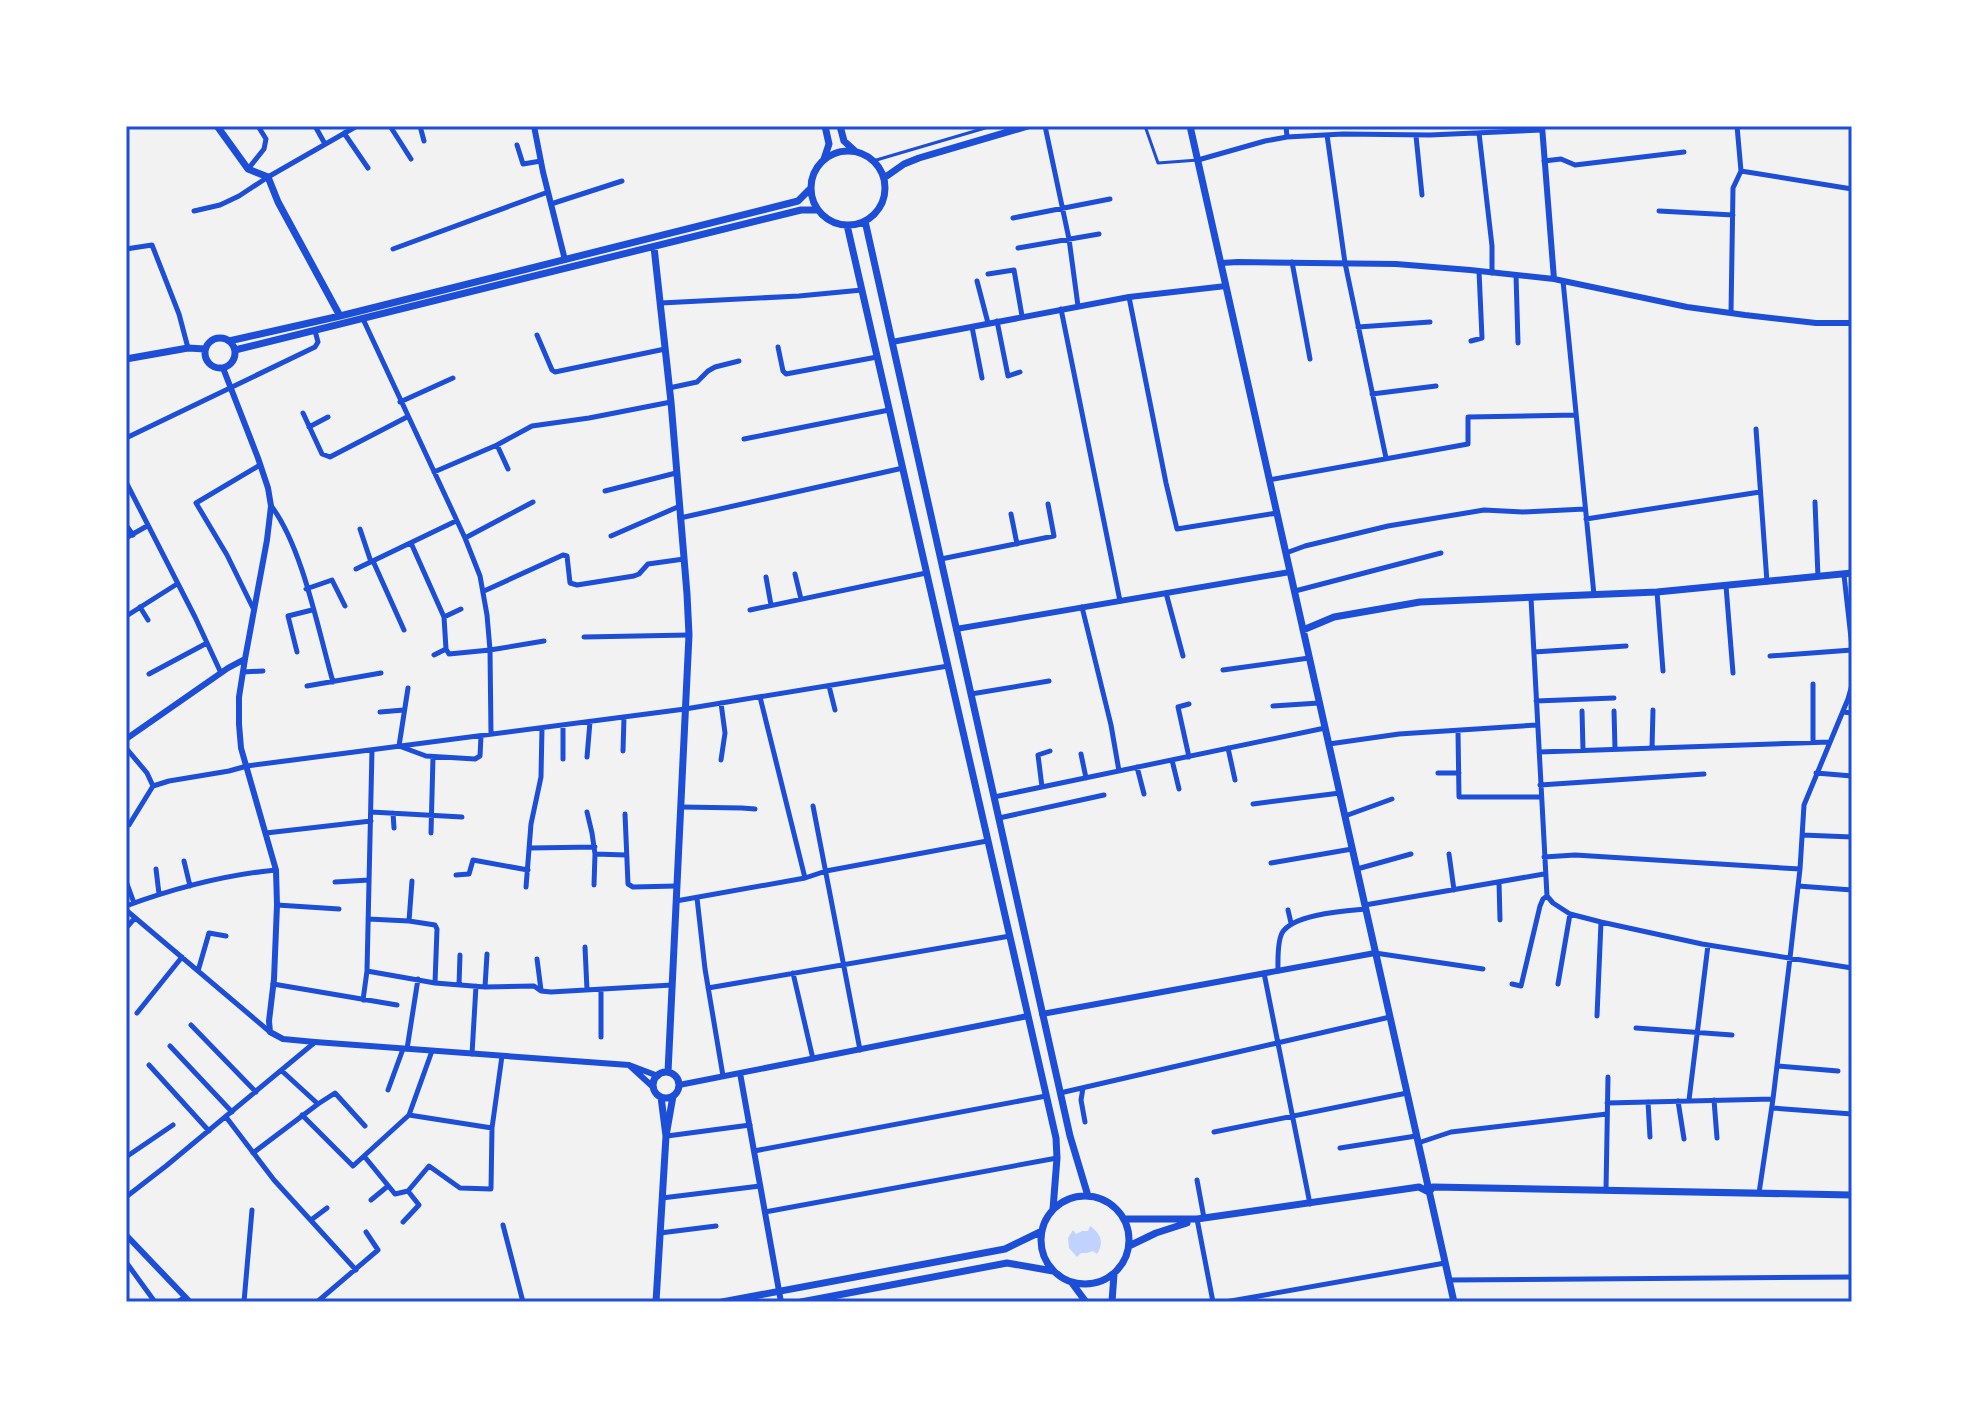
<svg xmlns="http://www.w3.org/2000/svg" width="1978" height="1428" viewBox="0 0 1978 1428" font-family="'Open Sans',sans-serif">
<rect width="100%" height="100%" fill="#f2f2f2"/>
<path fill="#bfd3fe" d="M1090,1226C1100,1233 1105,1242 1097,1254L1093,1251L1087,1253H1081L1077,1257L1069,1248L1068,1238L1073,1230L1076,1234L1082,1231H1088Z"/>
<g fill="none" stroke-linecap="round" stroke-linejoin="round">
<path stroke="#1d4ed8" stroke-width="3" d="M1145,126L1158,163L1198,160
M873,161L992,126"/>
<path stroke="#1d4ed8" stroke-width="5" d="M315,126L325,144
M390,126L411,159
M420,126L424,141
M1045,126L1069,239L1078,306
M1286,126L1287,137
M344,133L368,168
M1479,133L1492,246V273
M1327,135L1345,263L1386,458
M1416,136L1422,195
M517,145L523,164L541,161
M1198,160L1265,141L1287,137L1343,134L1430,135L1542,130
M1544,161L1561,159L1575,165L1684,152
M248,169L264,149L266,139L258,126
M1741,171L1852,189
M551,204L622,181
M194,211L220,205L239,196L268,177L357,126
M1659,211L1733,215
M1013,218L1110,199
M1018,248L1099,234
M126,249L152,245L179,314L188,348
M393,249L548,192
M1292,262L1310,359
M988,274L1014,270L1022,316
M1516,275L1518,343
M977,281L988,323
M1563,281L1594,595
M1129,297L1166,483L1177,529L1277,513
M661,303L799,296L862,290
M1061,309L1120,601
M1731,313L1733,188L1741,171L1737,126
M363,319L465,538L480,576L487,615L490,650L491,734
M997,321L1008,376L1020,372
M972,327L982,378
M1358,327L1430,322
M537,335L552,370L555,372L665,349
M1471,341L1482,338L1479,271
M778,347L783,371L786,374L877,357
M669,388L697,382L708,371L715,367L739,361
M1372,394L1436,386
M400,402L453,378
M303,413L322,454L330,457L407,417
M309,427L328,417
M1756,429L1767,582
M126,438L315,347L318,342L315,331
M744,439L889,410
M497,445L508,469
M434,472L497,445L532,426L589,418L671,402
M1269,480L1468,444V417L1576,415
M126,482L195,617L221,673
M605,491L676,473
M1815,502L1818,577
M272,507C303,549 318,630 333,682
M1011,514L1017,544
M680,518L903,468
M1586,519L1760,492
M126,525L133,535
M360,529L371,562
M611,536L680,506
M126,538L147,526
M465,538L533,502
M411,543L444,617L446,649L449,654L490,650L544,641
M1286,553L1305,546L1388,526L1484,510L1523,512L1585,509
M941,559L1054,536L1048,504
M373,561L404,630
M356,569L456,521
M795,574L801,599
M1844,575L1852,647
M766,577L771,605
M1726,586L1733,673
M306,589L332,580L345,606
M484,591L563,555L567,556L570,583L577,585L634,576L639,574L648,564L684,559
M1295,591L1441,553
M1657,592L1663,671
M1166,593L1183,656
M1531,598L1547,896L1553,903L1570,914L1601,922L1702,944L1852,968
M140,607L148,620
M1082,607L1111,725L1119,771
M253,608L227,555L196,503L260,465
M750,610L926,573
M128,615L177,584
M444,617L461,609
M584,637L689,635
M297,652L288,616L312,610
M1534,652L1626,646
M434,655L446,649
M1770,656L1852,650
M1223,670L1309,658
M243,672L263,671
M149,674L207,643
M1813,684V742
M307,686L381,673
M829,686L835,710
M408,688L399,746L426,756L475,759L480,756L481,736
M971,694L1049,681
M1536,701L1614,698
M1273,706L1319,703
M1582,711L1583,750
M1614,711L1615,749
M380,712L404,710
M1843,712L1852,713
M563,725V759
M1458,731L1459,797H1541
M1329,744L1399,734L1537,725
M126,748L147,773L153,786
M1228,748L1235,780
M1652,748L1653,710
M623,751L624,717
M1539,752L1829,742
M1081,754L1086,778
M587,757L590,722
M1189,757L1178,707L1189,704
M721,760L725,733L721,703
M1172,760L1179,789
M1137,767L1144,794
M1438,773H1459
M1816,773L1852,776
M1540,785L1704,774
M1042,787L1038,755L1050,751
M994,797L1325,728
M1253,804L1340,793
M813,806L860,1050
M681,807L742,808L755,809
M371,812L462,817
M587,812L592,833L595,854L626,855
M393,813L394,828
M625,814L628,884L633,887L677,886
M1345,816L1392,799
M999,818L1104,795
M126,826L129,825L153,786L169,781L229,771L247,766L685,709L948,666
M266,833L371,821
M431,833L433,757
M1802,835L1852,837
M530,848L595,847
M1449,854L1454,890
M1544,857L1575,855L1800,869
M184,861L190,886
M1271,863L1352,849
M156,869L159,894
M1357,869L1411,854
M456,875L469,874L473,860L528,870
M805,878L826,871L987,841
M126,881L134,903
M335,882L369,880
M1499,882L1500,920
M594,885L595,854
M1798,886L1852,890
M526,887L531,824L541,777L542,728
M697,898L705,969L723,1076
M676,901L805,878L760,697
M277,905L339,909
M1365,905L1544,874
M126,906C175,888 224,875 276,870
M126,910L270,1032
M1288,910L1291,923
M368,919L409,921L435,925L437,929L435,983
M409,921L412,881
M126,928L135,918
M585,947L587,990
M1375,953L1483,969
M537,959L541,990
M198,971L209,933L226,936
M367,971L435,983L485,987L534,986L541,991L551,992L672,985
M1278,971C1278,960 1277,943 1282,933C1293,914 1345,911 1366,909
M793,973L813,1059
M1264,973L1310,1204
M273,984L397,1005
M1512,984L1521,986L1540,906L1543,899L1547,896
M1558,984L1570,914
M459,985L460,955
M485,987L487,954
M708,988L1010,936
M363,1000L367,971L372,750
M137,1013L182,957
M1597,1016L1601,922
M191,1025L256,1092
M1636,1028L1732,1035
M601,1037V990
M170,1046L232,1112
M407,1049L418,979
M472,1054L476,986
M149,1065L209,1131
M1777,1066L1838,1071
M1083,1088L1081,1100L1085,1122
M388,1090L403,1049
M1060,1093L1390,1017
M1689,1100L1708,945
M1714,1100L1717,1138
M1678,1101L1684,1139
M1648,1102L1650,1137
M1607,1103L1773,1099
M318,1104L335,1093L365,1126
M1772,1108L1852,1114
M302,1115L353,1166L409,1115L432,1051
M409,1115L492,1128
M226,1117L274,1180L356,1270
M1214,1132L1407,1093
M667,1136L750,1125
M1418,1143L1451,1132L1607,1114
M1340,1148L1416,1136
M754,1151L1046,1096
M253,1153L318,1104L282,1071
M364,1156L395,1194L408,1191L429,1166L460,1188L491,1189L492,1128L502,1056
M126,1157L173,1125
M1197,1180L1204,1218
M1606,1190L1608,1077
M1759,1193L1773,1099L1790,958L1800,869L1804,805L1848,699L1852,685
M126,1197L166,1166L314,1043
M662,1198L760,1186
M371,1200L388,1186
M765,1212L1057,1158
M1197,1219L1213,1302
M311,1220L327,1208
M403,1222L419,1205L408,1191
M503,1225L523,1302
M660,1233L716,1226
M126,1262L155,1302
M1449,1280L1852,1277
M177,1302L185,1297
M244,1302L252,1210
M317,1302L378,1250L366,1232
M1225,1302L1445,1263"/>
<path stroke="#1d4ed8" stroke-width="6" d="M534,126L543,172L565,260
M1542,126L1554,279
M1221,263L1238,262L1396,264L1470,270L1554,279L1687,307L1745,315L1816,323H1852
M892,342L1129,297L1226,286
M223,368L258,458L268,488L271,506L267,540L245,659L239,697V724L241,748L276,870L277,905L274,979L269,1021L270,1032L283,1039L315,1042L629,1065
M956,629L1290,572
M126,739L228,668L245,659
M1042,1014L1375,953
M740,1073L781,1302
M679,1085L1028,1016
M653,1087L629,1065L658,1076
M126,1235L190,1302"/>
<path stroke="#1d4ed8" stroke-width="7" d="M217,126L248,169L268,177L278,202L340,316
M840,126L844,141L855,151
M1190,126L1454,1302
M811 188a37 37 0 1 1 74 0a37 37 0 1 1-74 0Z
M824,159L829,144L825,126
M884,178L904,164L919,158L1028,126
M865,221L1070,1136L1088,1196
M847,225L1056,1138L1057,1158L1053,1209
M654,247L671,402L687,594L689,635L668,1072
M205 353a15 15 0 1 1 30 0a15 15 0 1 1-30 0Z
M229,341L340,316L798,201L810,189
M235,350L801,210H817
M126,359L188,348L205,349
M1303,630L1334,617L1420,602L1657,592L1852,573
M653 1085a13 13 0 1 1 26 0a13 13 0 1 1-26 0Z
M661,1097L666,1136L673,1096
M1041 1240a44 44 0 1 1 88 0a44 44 0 1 1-88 0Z
M1125,1219H1197L1419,1187L1429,1192L1433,1187L1852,1195
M1129,1246L1156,1233L1187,1223
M1072,1283L1086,1302
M656,1302L666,1136
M722,1302L1005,1249L1042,1231
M801,1302L1007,1263L1053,1271
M1112,1302L1114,1274"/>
</g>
<rect width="1978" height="1428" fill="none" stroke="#ffffff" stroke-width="256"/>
<rect x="128" y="128" width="1722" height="1172" fill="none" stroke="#1d4ed8" stroke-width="3"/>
</svg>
